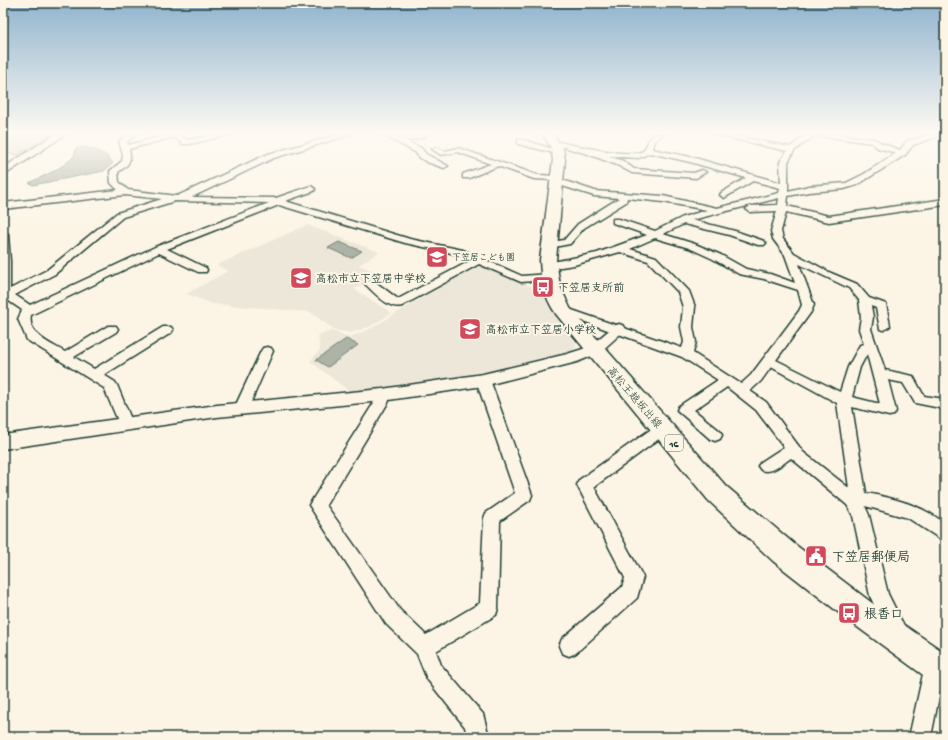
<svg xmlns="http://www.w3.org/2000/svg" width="948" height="740" viewBox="0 0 948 740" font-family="'Gochi Hand','Klee One',sans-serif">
<rect width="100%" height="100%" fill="#fcf5e5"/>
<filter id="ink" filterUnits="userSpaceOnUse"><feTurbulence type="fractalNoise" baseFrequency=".025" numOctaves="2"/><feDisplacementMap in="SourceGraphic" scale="8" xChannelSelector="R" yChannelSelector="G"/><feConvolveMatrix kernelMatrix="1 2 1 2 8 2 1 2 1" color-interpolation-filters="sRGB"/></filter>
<g filter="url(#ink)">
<path fill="#ece7d8" d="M307,225L379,252L359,265L388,277L379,282L373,279L354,289L392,313L371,326L351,333L335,330L310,312L213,304L186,294L228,271L217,265Z
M484,265L542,292L573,332L569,334L577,345L568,356L483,378L354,395L310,361L320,350L318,336L331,331L350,337L372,328L474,266Z"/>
<path fill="#dcdacc" stroke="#7e8c80" d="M3,134H53L17,155L3,153Z"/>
<path fill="#aeb3a7" stroke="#758479" d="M85,147C95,150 107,153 113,163L104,171L33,185L29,183C45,175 64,168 75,155V149Z
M339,242L362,251L351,258L328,248Z
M346,339L358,345L328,367L316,360Z"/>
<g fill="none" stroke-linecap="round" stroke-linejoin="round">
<g stroke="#1f3d34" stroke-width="3">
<path id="minor" d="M128,134H136L127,142L128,145L171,134H178L188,140L219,134H232L190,144H183L174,137L129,149C132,161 128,166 118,172L119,182L128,190L177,196L268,154L341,134H352L274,158L192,197L276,198L311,186L315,189L314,191L285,201L410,239L463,250L522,276L548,274L553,277L548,280L521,282L479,264L402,306C389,310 375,293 366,285L365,283L366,281H374L398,299L470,261L456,254L405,243L279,205L167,249L206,268L207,270L206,272H198L159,253L31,315C27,335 51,344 65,352L108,326H116L118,329L116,332L74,357L94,369L163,327H171L173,330L171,333L104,375L115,382L117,385L133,424L131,428L126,429L121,428L104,388L27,340L18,319L22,310L3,297V231L8,234L10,261V289L47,270L117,213L162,199L125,195L3,209V203L118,190L111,183L110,171L122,161L123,155L119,141ZM175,201L269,203L155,247L30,305L15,295L55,274L123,217Z
M381,134H390L400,139L425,134V137L406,141L421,148L426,154L448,166L444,168L427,162L420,158L415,152Z
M655,134H663L654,141L652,149L695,158L781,183L780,162L787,151L712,134H725L790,147L808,134H835L874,139L884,144L900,150L907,141L933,134H944L913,145L905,155L857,185L844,189L809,192L788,196L787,206L829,216L945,199V205L829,222L786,212L781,231L783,239L794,253L831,273L857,284L869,298L886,304L890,326L884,330L880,329L876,308L871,306L873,317L871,329L885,370L913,376L924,396L945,399V409L915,403L903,383L888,380L896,411L894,415L889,416L852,407L866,493C893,498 923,505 945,524V542L908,518L865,506L869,515L888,594L906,630L903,637L896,640L889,637L870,596L853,516L847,505L791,458C782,464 772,474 761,470L758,466L761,462L784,447L756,410L727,387L694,410L720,431L722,435L720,439L715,441L710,439L677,410L679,406L718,380L682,357L558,312L556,310L562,307L566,308L682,348L684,342L681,327L683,307L678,292L648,261L620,252L574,265L548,269L543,266L548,263L597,253L647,235L613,223V219H619L655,231L683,217L707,210L663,202L627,198L626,202L584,228L570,244L549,248L544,245L546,243L564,240L578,224L619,198L594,196L553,183L552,180L534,179L498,166L469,178H463V174L491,164L458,152L441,155L432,149L436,147L445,151L458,148L538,175L559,176V179L595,191L663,196L717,208L779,193L780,188L753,181L724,198L720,195L721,193L746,178L690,162L650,153L639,158L608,156L623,161L634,169L694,173L702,170L706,172L696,178L632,173L617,165L588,154L550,143L554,141C569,144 632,159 643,151C648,147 645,141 655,134ZM815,135L872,143L878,148L896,153L864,174L846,183L809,186L788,191V162L794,151ZM779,198L778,205L750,206L746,209L750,212L777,211L771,231L773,239L785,255L795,283L770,274L746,269L721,255L695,244L663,234L684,224L729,235L758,245H764L766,243L764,241L735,231L692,220ZM655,238L689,248L713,259L739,274L764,279L798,290L802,305L799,311L751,375L741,384L693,353L696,342L693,327L695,307L689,291L656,257L630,249ZM799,264L849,288L859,300L861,317L859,329L864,344L860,345L848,367L840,392L776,360L811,312L814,305ZM867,354L880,404L852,397L860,367ZM771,367L837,403L849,488L803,452L766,402L750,391L761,381Z
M518,140H524L562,152L558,154L518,144Z
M267,347L271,348L273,351L248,409L246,413L241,414L236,413L234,409L261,351L263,348Z
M483,375L488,377L490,380L532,495L530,500L500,521L498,608L496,615L436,651L441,665L483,714L489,737H467L465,727L427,679L417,654L386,624L309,505L375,401L377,392L382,390L387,392L389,401L326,505L400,610L426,635L480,603L484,518L486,513L515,493L476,380L478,377Z
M662,424L667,425L669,429L667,433L594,487L643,577L637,598L576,653L569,656L562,653L559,646L562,639L622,587L625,578L577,485L579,480L657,425Z
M935,655L942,658L945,666L931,737H909L925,665L928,658Z"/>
</g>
<g stroke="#1f3d34" stroke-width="3">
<path id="tertiary" d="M619,324L624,326L626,329L599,353L577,362L483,386L382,401L217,417L3,449V435L217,405L382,389L483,374L567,354L589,347L614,326Z"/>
</g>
<g stroke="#1f3d34" stroke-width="3">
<path id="secondary" d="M55,134H66L3,176V168Z"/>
</g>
<g stroke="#1f3d34" stroke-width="3">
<path id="primary" d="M543,134H553L563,148L565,160L556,260L560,286L570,308L726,486L793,543L876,606L945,653V688L934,683L856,626L773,561L708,500L556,314C544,297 541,280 540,260L553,160L551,148Z"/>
</g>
<use href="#minor" fill="#fcf5e5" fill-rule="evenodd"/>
<use href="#tertiary" fill="#fcf5e5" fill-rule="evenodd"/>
<use href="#secondary" fill="#fcf5e5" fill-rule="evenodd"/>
<use href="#primary" fill="#fcf5e5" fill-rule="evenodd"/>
</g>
</g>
<linearGradient id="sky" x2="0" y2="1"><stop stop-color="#91b4ce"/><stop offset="0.56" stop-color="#fefaf3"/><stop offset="1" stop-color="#fefaf3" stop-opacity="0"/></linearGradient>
<rect width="948" height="238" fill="url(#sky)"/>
<defs>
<g id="school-square" transform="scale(1.15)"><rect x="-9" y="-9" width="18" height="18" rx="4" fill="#d1495b" stroke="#fcf5e5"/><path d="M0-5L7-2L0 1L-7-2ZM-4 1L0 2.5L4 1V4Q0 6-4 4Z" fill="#fff"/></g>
<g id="bus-square" transform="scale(1.15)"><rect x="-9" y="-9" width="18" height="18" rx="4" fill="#d1495b" stroke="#fcf5e5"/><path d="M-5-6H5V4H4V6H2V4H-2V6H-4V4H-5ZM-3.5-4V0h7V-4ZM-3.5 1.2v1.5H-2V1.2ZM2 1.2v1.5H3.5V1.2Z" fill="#fff"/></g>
<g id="civic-square" transform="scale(1.15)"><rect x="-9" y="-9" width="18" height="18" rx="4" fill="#d1495b" stroke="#fcf5e5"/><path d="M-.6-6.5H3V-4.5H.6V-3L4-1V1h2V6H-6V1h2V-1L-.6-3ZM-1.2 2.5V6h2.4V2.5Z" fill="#fff"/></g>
</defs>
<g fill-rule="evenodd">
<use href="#school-square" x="437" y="257"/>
<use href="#school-square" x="301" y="278"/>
<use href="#bus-square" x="543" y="287"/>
<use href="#school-square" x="470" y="329"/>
<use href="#civic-square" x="816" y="556"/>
<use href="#bus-square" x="849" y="613"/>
</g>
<g text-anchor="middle" stroke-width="4" stroke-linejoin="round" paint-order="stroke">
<g font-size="9" font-weight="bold" fill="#1f3d34" stroke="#fcf5e5" text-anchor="start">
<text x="452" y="260">下笠居こども園</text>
</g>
<rect fill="#fcf5e5" stroke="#617469" stroke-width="1" x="665" y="435" width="18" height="16" rx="3"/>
<g font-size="10" font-weight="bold" fill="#1f3d34">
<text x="674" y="447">16</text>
</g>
<g font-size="11" font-weight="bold" fill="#1f3d34" stroke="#fcf5e5" text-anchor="start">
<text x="316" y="282">高松市立下笠居中学校</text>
<text x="558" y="291">下笠居支所前</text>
<text x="486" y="333">高松市立下笠居小学校</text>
</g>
<g font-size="11" fill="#1f3d34" stroke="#fcf5e5">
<text transform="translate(635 397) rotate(49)" y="4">高松王越坂出線</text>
</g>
<g font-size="13" font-weight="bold" fill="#1f3d34" stroke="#fcf5e5" text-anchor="start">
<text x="832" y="561">下笠居郵便局</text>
<text x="864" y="618">根香口</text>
</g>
</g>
<rect width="948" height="740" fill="none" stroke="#fcf5e5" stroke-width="16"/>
<rect x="8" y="8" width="932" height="724" fill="none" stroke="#1f3d34" stroke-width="1.5" filter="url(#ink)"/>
</svg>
